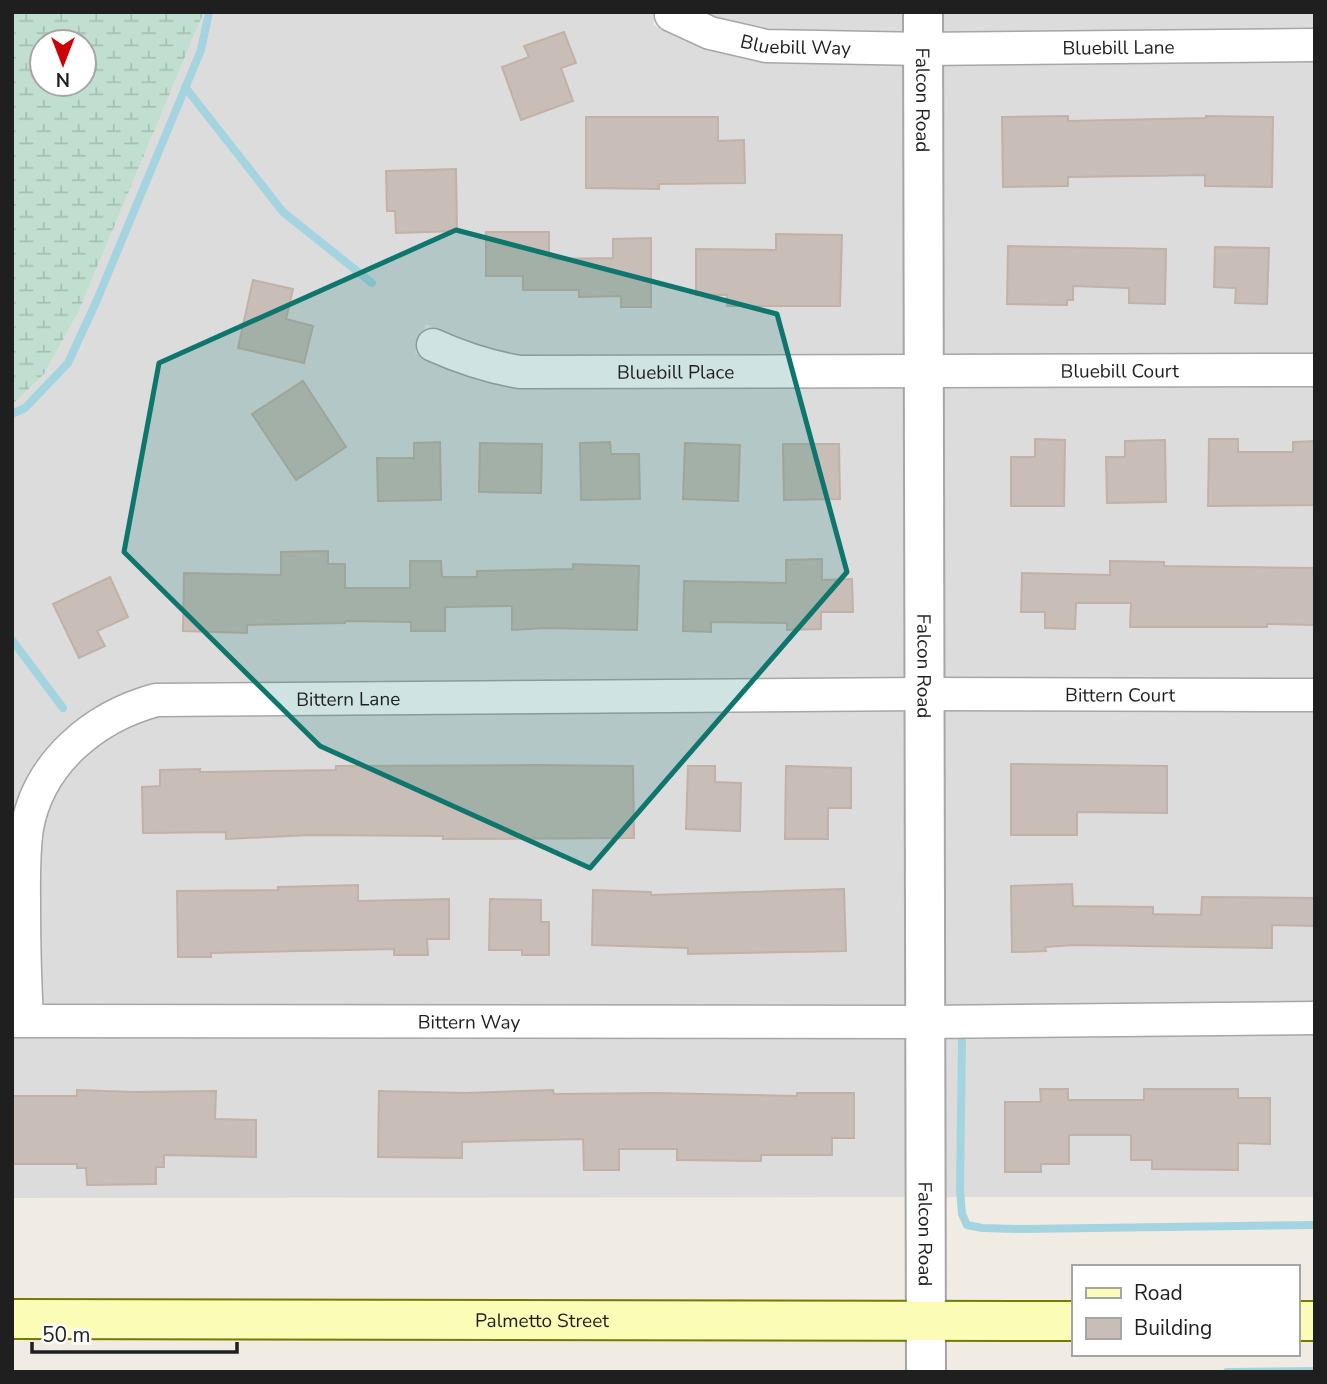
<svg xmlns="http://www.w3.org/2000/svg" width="1327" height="1384" viewBox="0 0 1327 1384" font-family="'Nunito Sans',sans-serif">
<defs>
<pattern id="wetland-marsh" width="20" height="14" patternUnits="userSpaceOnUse" patternTransform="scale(1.75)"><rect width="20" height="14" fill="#c1dfd0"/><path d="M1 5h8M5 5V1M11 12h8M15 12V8" fill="none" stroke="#a5bfb2"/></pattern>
</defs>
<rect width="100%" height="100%" fill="#f0ece4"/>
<path fill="#dddcdc" d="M204,12H657L653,25L704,48L749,59L766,62L909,64L910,356H521L493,351L466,343L426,324L415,353L457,373L488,383L520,388L910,387V679L156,684L111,699L73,724L56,740L42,758L12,838V405L44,374L78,313Z
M702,12H909V33L767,30L714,18Z
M937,12H1315V30L937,33Z
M1315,61V354L938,356L937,65Z
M1315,385V678L938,679V387Z
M910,710L911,1006L40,1004L38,866L41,830L47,812L54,795L75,763L105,738L139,721L157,716Z
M938,710H1315V1002L939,1006Z
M1315,1034V1197H940L939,1037Z
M28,1036L911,1038L912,1197L12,1198V1037Z"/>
<path fill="url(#wetland-marsh)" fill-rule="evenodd" d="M12,12H204L78,313L44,374L12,405ZM42,42H84V84H42Z"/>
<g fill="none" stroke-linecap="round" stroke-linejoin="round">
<path stroke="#a3d4e0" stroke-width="8" d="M185,87L283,212L372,283
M12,414L25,408L68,363L97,300L201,50L209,12
M12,640L63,708
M962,1041L960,1189L962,1214L967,1225L982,1228L1023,1229L1315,1225
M1227,1372L1315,1371"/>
</g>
<path fill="#c8beb7" stroke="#c2b1a6" stroke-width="2" d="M564,32L576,63L561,68L573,101L521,120L502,67L529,57L524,46Z
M1068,116V121L1206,118V116L1273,117L1272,187L1205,186V175L1068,177V186L1003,187L1002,117Z
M586,117H718V141L744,140L745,183L659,184V189L586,188Z
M456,169L457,231L396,233L395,211H387L386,171Z
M486,232H549V259L613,258V239L651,238V307H621V296L579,297V290H523V276H486Z
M776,234L842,235L840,306H727V295H696V249L776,250Z
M1008,246L1166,249L1165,304L1129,303V288L1073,286V300H1067V305L1007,304Z
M1215,247L1269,248L1267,304L1235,303L1236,288L1214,287Z
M253,280L293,289L286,319L313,326L304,363L238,348Z
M303,381L346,447L296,480L252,414Z
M1035,439L1065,440L1064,506H1011V457H1035Z
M1209,439H1238V452H1293V442L1315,441V505L1208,506Z
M1165,440L1166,502L1107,503L1106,457H1125V441Z
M440,442L441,500L378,501L377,458H414V443Z
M610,442L611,454H639L640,499L581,500L580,443Z
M480,443L542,444L541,493L479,492Z
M685,443L740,445L738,501L683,499Z
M783,444H839L840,499L784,500Z
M328,551V564H345V588H410V561H441L442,577H477V571L573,569V564L639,566L637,630L545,628L512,630V606L445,607V631H411V622L345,621V623L247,625V633L183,631L184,573L281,575V552Z
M822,559V580L852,579L853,612H821V629L787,630V623L711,622V632L683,631L684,581L786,583V560Z
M1110,561L1164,562V566L1315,568V625L1267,624V627H1130L1131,603H1076L1075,629L1045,628V612H1021L1022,573L1110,575Z
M110,577L128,617L97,631L105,646L79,658L53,604Z
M1011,764L1167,766V813L1077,812V835H1011Z
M536,765L633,766L634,838L443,839V836L310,835L226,839V832L143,833L142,787L160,786V770L200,769V772L336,770V766Z
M688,766H715V782L741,783L740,831L686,829Z
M786,766L851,768V808H828V839H785Z
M1072,884L1073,906L1153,907V914L1201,915L1202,897L1315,898V926L1272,925V948L1074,945L1045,947L1046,951L1012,952L1011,886Z
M358,885V901L449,899V939H427L428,955H394V949L211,953V957H178L177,891L278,890V887Z
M844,889L846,951L688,954V948L592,945L593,890L651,892V895Z
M490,899L541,900V922H549V955H522V950H489Z
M1040,1089H1068V1100H1144V1089H1238V1098H1270V1144L1238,1143V1170L1152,1169V1160H1131V1135H1069V1164H1041V1172H1005V1102H1041Z
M77,1090L133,1092L216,1091L215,1119L256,1120V1157L164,1155V1167H156V1184L87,1185L86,1168H77V1164H12V1096H77Z
M553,1090L554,1094L656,1093L797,1096V1093H854V1138H832V1155H761V1161L677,1160V1149H619V1170H584L583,1139L462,1142V1158L378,1157L379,1091L465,1093Z"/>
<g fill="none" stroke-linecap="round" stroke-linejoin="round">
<g stroke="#a6a6a6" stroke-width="35">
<g id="minor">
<path id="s1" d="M671,15L710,33L766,46L923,49L1315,45"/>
<path id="s2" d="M433,345C462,358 489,367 520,372L1315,370"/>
<path id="s3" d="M27,1020C25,982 24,945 24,908C24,881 23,855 27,828C39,762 94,717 156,700L924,694L1315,695"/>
<path id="s4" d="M12,1021L925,1022L1315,1018"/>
</g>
</g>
<g stroke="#a6a6a6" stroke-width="42">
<g id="tertiary">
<path id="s5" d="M923,12L926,1372"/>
</g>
</g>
<g stroke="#737b00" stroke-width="42">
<g id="secondary">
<path id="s6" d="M12,1319L1073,1321"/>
<path d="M1297,1321H1315"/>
</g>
</g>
<use href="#minor" stroke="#fff" stroke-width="32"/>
<use href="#tertiary" stroke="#fff" stroke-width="38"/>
<use href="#secondary" stroke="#fbfcb6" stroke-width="38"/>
</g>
<path fill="#0f766e" fill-opacity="0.2" stroke="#0f766e" stroke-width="5" stroke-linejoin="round" d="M456,230L777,314L847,572L590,868L320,746L124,552L159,363Z"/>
<g text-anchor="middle" stroke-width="7" stroke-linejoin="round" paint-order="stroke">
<g font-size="19" fill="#1f1f1f" stroke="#fff">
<text dy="7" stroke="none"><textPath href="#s1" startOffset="130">Bluebill Way</textPath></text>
<text dy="7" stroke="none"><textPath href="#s1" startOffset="453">Bluebill Lane</textPath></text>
<text dy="7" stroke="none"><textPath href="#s5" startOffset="88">Falcon Road</textPath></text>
<text dy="7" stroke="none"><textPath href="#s2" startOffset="691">Bluebill Court</textPath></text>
<text dy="7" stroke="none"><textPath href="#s2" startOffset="247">Bluebill Place</textPath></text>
<text dy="7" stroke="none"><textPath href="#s5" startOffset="654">Falcon Road</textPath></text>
<text dy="7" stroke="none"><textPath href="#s3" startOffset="1348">Bittern Court</textPath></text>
<text dy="7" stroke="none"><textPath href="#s3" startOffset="576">Bittern Lane</textPath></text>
<text dy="7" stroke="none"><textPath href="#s4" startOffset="457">Bittern Way</textPath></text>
<text dy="7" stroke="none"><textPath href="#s5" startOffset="1222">Falcon Road</textPath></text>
<text dy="7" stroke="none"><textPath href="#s6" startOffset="530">Palmetto Street</textPath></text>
</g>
</g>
<rect width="1327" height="1384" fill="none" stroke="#1f1f1f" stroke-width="28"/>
<rect x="1072" y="1265" width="228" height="91" fill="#ffffff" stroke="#a5a5a5" stroke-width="2"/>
<rect x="1086" y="1288" width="35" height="10" fill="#fbfcb6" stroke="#a5a5a5" stroke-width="2"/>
<text x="1134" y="1300" font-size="21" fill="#1f1f1f">Road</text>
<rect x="1086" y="1318" width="35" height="21" fill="#c8beb7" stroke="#a5a5a5" stroke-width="2"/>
<text x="1134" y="1335" font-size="21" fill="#1f1f1f">Building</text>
<g transform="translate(63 63) rotate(180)"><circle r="33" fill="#ffffff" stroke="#a5a5a5" stroke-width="2"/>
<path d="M0-5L12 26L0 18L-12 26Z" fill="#cd0008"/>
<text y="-10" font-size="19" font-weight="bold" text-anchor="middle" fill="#1f1f1f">N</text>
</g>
<path d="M32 1342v10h205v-10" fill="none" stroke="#1f1f1f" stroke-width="3.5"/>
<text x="42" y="1342" font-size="21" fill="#1f1f1f" stroke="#ffffff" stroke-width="5" paint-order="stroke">50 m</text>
</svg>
